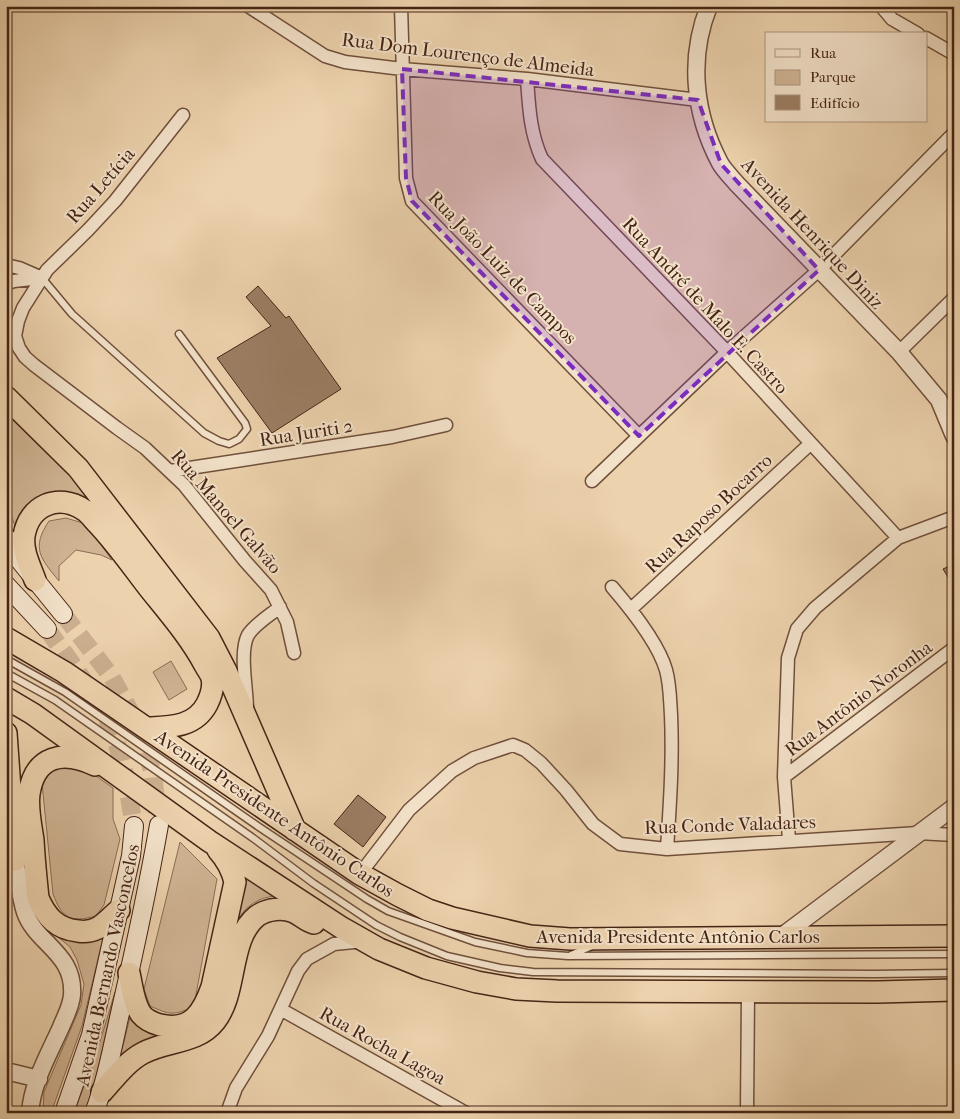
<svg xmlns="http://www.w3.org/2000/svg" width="960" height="1119" viewBox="0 0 960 1119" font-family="'IM FELL French Canon',serif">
<rect width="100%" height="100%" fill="#ecd2ad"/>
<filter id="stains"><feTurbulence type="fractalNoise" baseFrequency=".004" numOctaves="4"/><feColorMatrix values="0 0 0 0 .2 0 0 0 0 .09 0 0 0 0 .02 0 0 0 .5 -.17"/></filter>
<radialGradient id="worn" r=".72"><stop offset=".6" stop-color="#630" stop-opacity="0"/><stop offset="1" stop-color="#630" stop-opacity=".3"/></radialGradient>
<path fill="#d0b493" stroke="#8b6c54" d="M6,407L76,479L182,611L77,497L18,535L6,500Z
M66,518L86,524L112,560L101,555L76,550L59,566V581C40,558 31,548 49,521Z
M171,661L187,689L169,700L153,672Z
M54,765H81L113,788V819L120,839L104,905L96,916C70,923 62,918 53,894L42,783Z
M180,842L217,879L194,1006C174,1016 170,1015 150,1006L144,989Z
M238,869L278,895C272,897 265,897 259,900C226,915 230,959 224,989C222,998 220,1009 213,1017C196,1036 180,1032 157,1039C144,1043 132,1050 120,1058L131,1013C144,1028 155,1037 176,1034C193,1031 208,1023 217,1008C226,992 225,970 227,952C231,924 238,897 238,869Z
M105,929L82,1026L51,1113H43L44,1092L81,1005L84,984L77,960L70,947L51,931Z
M115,992L93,1090L85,1113H74L99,1045Z"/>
<path fill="#9c7e64" stroke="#462415" d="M258,286L286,318L289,316L341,389L272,433L217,358L271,326L246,297Z
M954,564V587L943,569Z
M358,795L386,817L363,847L334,824Z"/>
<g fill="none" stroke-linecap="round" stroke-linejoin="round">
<path stroke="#cbaf8f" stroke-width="18" stroke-dasharray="18 9" stroke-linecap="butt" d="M63,614L111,676L136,722L153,773L157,812
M47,629C69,660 94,691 110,726C124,757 128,793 134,826"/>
<g stroke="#70503b" stroke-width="9">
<path id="service" d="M42,278L72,314L204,433L219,441L229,444L239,439L247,429L245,423L179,334
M6,659L65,692L259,827L367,899L388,911L475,942L527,953L568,956L954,954
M6,673L55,700L253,838L313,883L376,925L400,937L447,956L500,968L533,972L874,974L954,973
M571,955L592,946"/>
</g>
<g stroke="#70503b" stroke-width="15">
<path id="minor" d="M248,6L325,56L345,62L402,69L527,79L698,100
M401,6L406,178L412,201L639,436
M881,6L892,19L918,34
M6,8L9,6
M926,38L954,54
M527,79C529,107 530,133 542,159L727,352L898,538
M183,115L115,201L88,230L47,270L23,308L18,321L15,336L19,348L25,357L34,365L117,428L145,448L184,485L245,561L271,590L287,622L294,653
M6,265L19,268L42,278
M6,284L14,281L40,278
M899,352L954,298
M170,471L392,437L446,425
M592,481L727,352L819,270L954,133
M612,587C630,608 658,642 666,670C670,684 670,700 671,715C673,760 670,804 667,849
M631,609L810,444
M247,709C247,689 239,652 248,635C255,624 270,615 280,607
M784,777L954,648
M789,840L784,777L788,658L797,629L815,608L898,538L954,517
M360,874L409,810L452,771L474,758L513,745L525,750L541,763L566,790L593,824L620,844L667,849L918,833L954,835
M6,881L17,870
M282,1010L466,1113
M227,1113L236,1088L268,1036L298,971L307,959L334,944L364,941
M747,1113L748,992"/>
</g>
<g stroke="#70503b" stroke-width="19">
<path id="tertiary" d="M709,6C688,58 694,114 720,163C724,170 731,177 737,184L899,352L939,400L954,436
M12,849C19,869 18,892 25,912C36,944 75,953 72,995C71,1007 65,1017 61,1027C49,1054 32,1083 30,1113
M778,939L954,807
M6,1071L39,1079"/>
</g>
<g stroke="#462415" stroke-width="20">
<path id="secondary" d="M6,537L16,556L63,614
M6,585L47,629
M64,1113L91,1035L131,856L134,826
M94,1113C107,1079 113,1044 121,1009C135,948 148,887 159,825"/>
</g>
<g stroke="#462415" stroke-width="24">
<path id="trunk" d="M6,397L78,468L209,638L226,671L295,830
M35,580C30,566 22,551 24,536C29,505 58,493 84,510C89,513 93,519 97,523C116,543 132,566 149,588C169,613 190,637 205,665C207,669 211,674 212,678C214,687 211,696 207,704C195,727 171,727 148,728
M6,638L64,672L360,874L398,895L428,910L452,918L530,936L570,939L954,936
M6,698L33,714L209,841L342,928L379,949L426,968L477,982L516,989L557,991L878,992L954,990
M6,733L15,860
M95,765C63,750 35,755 29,794C27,808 31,826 33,840C34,860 36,879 38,898C46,917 57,929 78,931C85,932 92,931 98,928C106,923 112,916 119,910
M129,973C132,986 133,1002 141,1014C145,1019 153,1023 160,1025C191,1032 203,1013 212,987L235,882C232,869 227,860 218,850
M102,1092C114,1079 126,1062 143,1053C167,1040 197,1044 215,1021C238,992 228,939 257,916C267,909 283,907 294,912C301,915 306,921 314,923"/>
</g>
<use href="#service" stroke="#f3e2ca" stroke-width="6"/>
<use href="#minor" stroke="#f3e2ca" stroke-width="12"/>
<use href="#tertiary" stroke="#f3e2ca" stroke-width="16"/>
<use href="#secondary" stroke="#f3e2ca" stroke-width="18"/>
<use href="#trunk" stroke="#ecd2ad" stroke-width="21"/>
</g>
<path fill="#7b2cbf" fill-opacity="0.2" stroke="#7b2cbf" stroke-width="4" stroke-dasharray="10 6" stroke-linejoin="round" d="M402,69L698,100L721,164L819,270L639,436L412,201L406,178Z"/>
<g text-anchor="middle" stroke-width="4" stroke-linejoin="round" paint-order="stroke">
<g font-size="19" fill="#462415" stroke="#f3e2ca">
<text transform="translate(468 54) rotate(7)" y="7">Rua Dom Lourenço de Almeida</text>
<text transform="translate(100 185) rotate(-49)" y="7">Rua Letícia</text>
<text transform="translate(813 233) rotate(47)" y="7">Avenida Henrique Diniz</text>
<text transform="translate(503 267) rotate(46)" y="7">Rua João Luiz de Campos</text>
<text transform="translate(706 305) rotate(47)" y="7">Rua André de Malo E. Castro</text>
<text transform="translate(306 432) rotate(-9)" y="7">Rua Juriti 2</text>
<text transform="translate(227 511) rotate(49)" y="7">Rua Manoel Galvão</text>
<text transform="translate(708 513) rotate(-43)" y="7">Rua Raposo Bocarro</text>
<text transform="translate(858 698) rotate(-37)" y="7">Rua Antônio Noronha</text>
<text transform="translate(275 813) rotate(34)" y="7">Avenida Presidente Antônio Carlos</text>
<text transform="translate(730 824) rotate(-2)" y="7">Rua Conde Valadares</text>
<text x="678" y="943">Avenida Presidente Antônio Carlos</text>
<text transform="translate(107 965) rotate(-78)" y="7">Avenida Bernardo Vasconcelos</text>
<text transform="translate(383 1045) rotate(29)" y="7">Rua Rocha Lagoa</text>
</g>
</g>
<rect width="960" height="1119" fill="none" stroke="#ecd2ad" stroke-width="25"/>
<rect x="8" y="8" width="945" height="1104" fill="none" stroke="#462415" stroke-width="2.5"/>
<rect x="12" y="12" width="935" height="1094" fill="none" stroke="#462415"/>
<rect x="765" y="32" width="162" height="90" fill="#f3e2ca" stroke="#ae9682"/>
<rect x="775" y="49" width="25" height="8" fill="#f3e2ca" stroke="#ae9682"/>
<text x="810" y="58" font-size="15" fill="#462415">Rua</text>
<rect x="775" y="70" width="25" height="15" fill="#d0b493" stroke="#ae9682"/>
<text x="810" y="82" font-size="15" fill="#462415">Parque</text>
<rect x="775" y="95" width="25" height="15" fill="#9c7e64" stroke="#ae9682"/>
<text x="810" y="108" font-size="15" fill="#462415">Edifício</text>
<rect width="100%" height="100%" filter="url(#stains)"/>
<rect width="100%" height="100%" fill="url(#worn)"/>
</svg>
